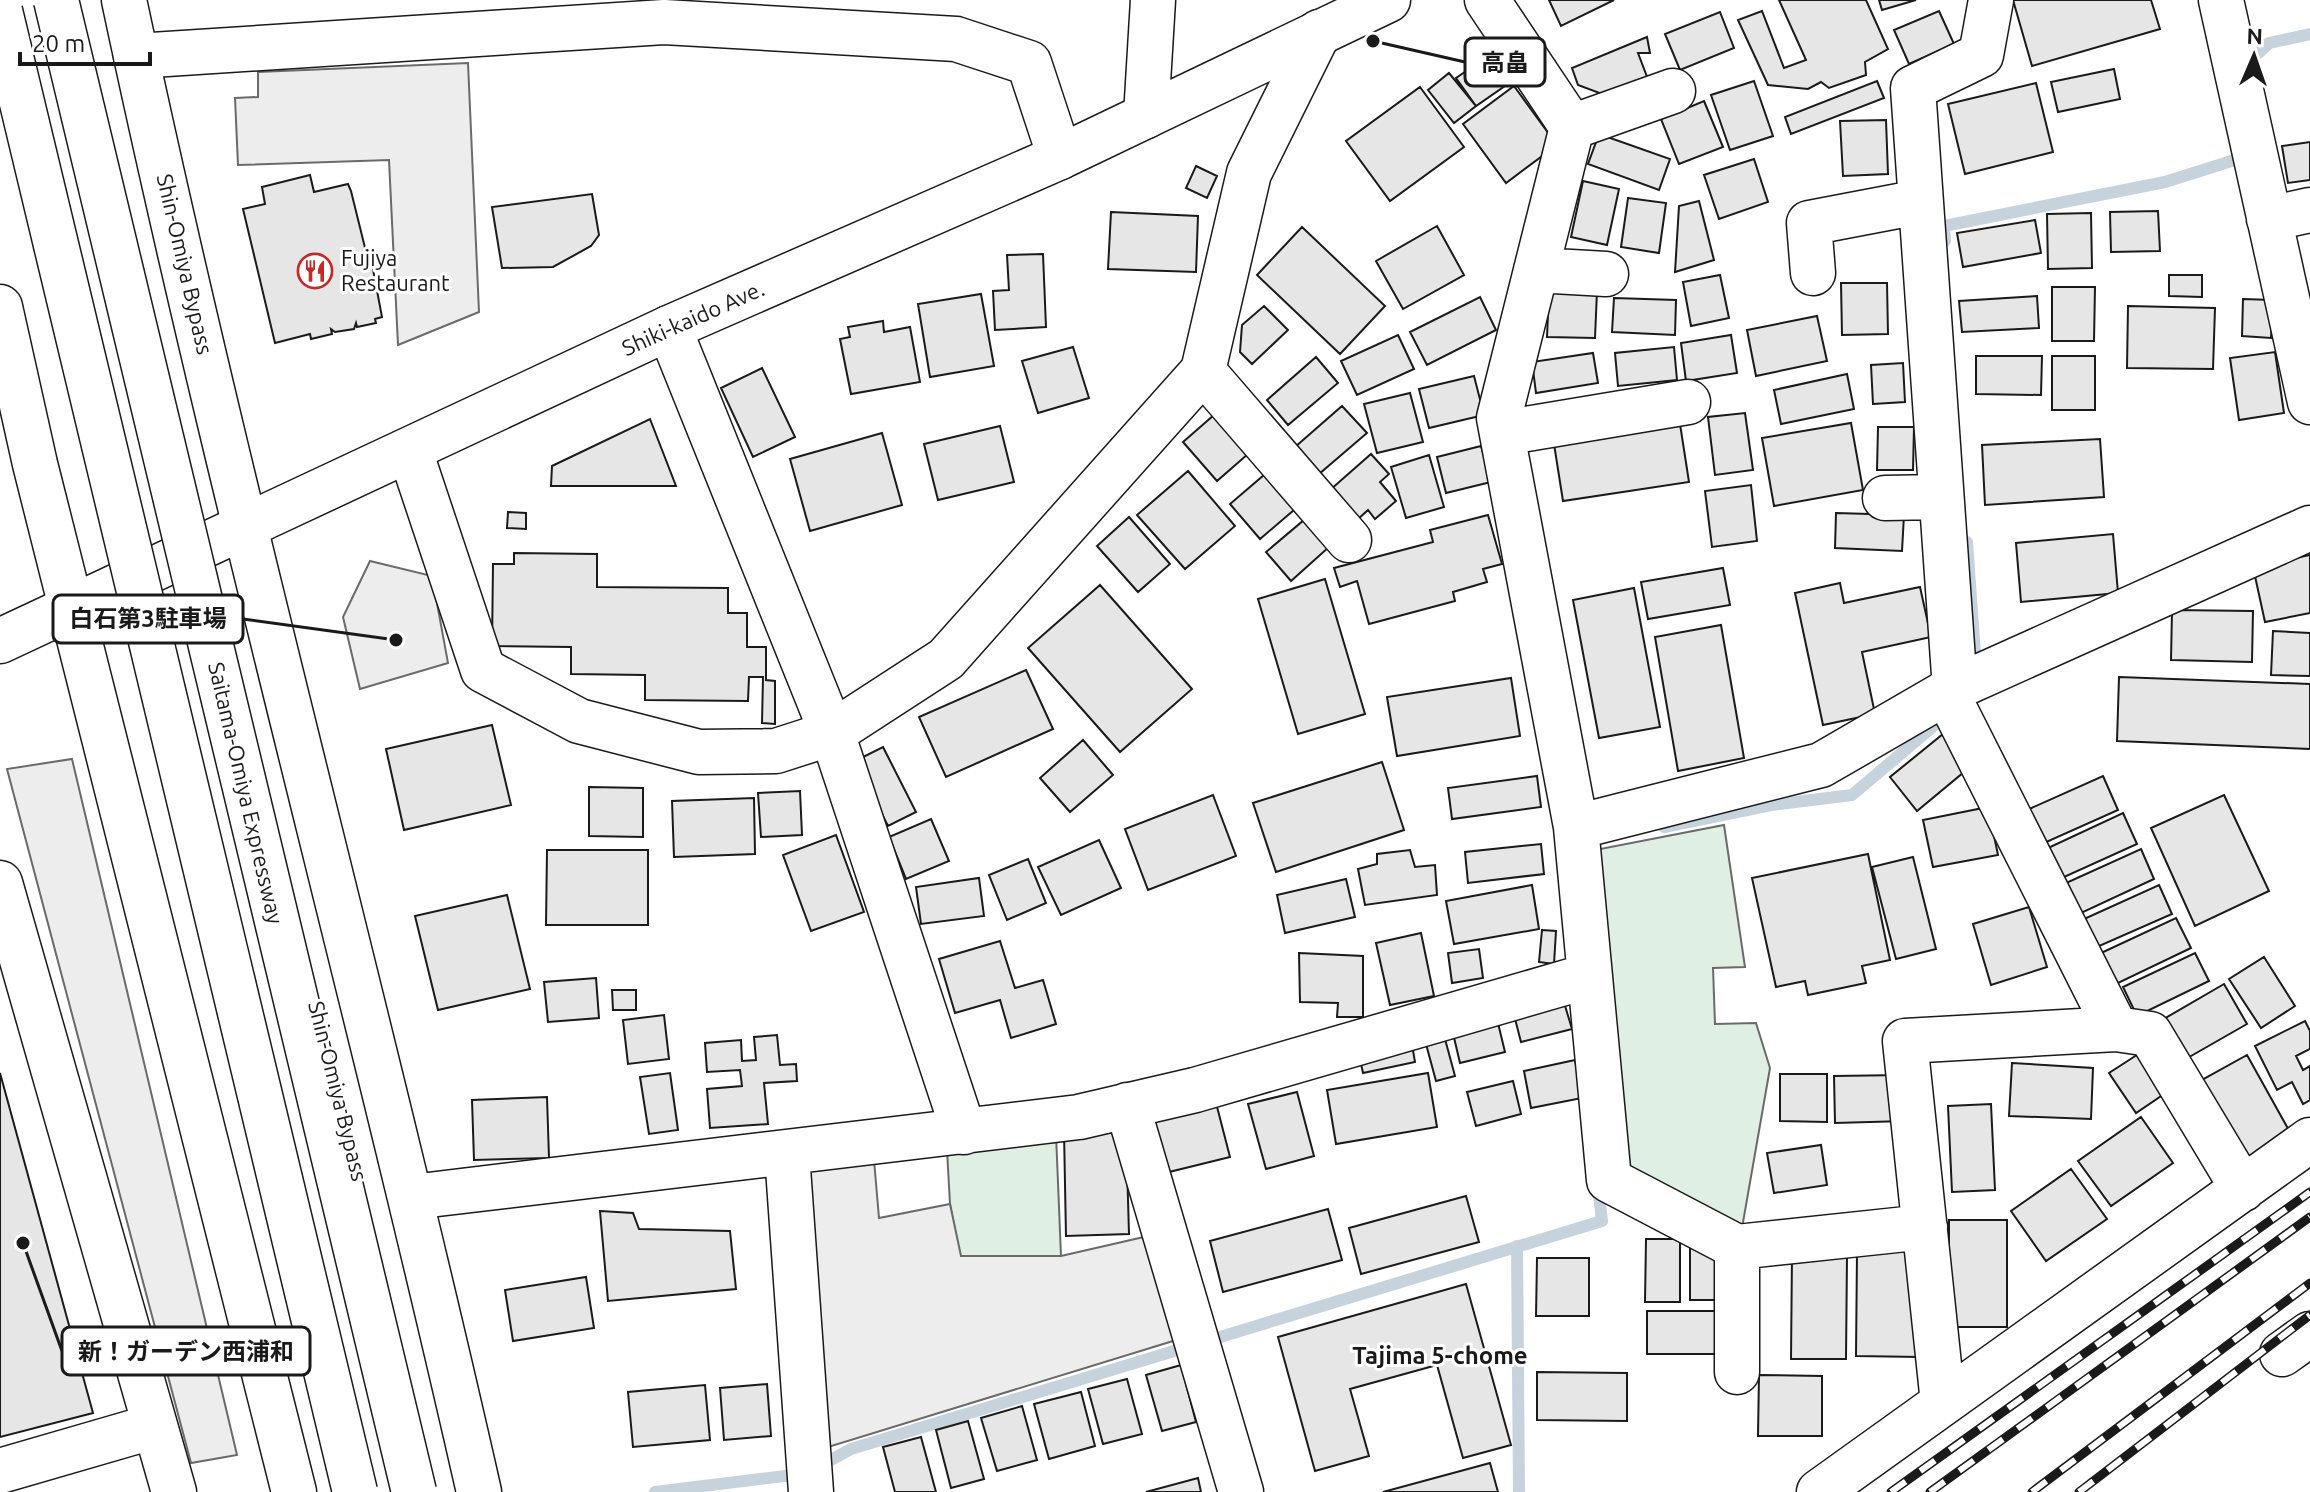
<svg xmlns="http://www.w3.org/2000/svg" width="2310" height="1492" viewBox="0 0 2310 1492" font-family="Ubuntu,'Noto Sans JP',sans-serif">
<rect width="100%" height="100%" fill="#fff"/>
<path fill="#e0efe3" stroke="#6a6a6a" stroke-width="2" d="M1724,825L1745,967L1713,968L1715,1024L1756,1023L1770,1068L1742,1228L1624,1181L1595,850Z
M1056,1134L1061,1256H960L950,1204L947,1150Z"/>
<path fill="#ededed" stroke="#6a6a6a" stroke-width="2" d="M468,63L479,312L398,345L389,160L238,165L235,98L258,97V72Z
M370,561L432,576L448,663L360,689L343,617Z
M72,759L237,1455L191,1463L7,769Z
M874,1160L879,1218L950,1204L961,1256H1061L1157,1234L1186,1337L825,1448L808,1170Z"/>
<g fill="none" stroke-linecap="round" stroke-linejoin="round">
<path stroke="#c6d2dc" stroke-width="12" d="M2253,58L2269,43L2310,34
M1945,241L1944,226L2165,182L2238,159
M1967,542L1976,668
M1664,827L1771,805L1852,795L1949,713
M1517,1246L1519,1492
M818,1467L851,1449L1602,1221L1598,1187
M655,1492L801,1474"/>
</g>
<path fill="#e6e6e6" stroke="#1a1a1a" stroke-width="2" d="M1549,0H1614L1561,26Z
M1779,0H1866L1888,49L1865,62L1866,75L1829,88L1821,82L1808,89L1768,85L1738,20L1762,11L1784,68L1806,60Z
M1879,0H1916L1882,10Z
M2013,0H2151L2160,29L2032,66Z
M1939,11L1954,44L1909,64L1894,30Z
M1720,12L1734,48L1680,70L1665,34Z
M1647,37L1650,53H1638L1649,82L1610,97L1578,85L1572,68Z
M1496,51L1515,79L1476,106L1456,78Z
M2114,69L2120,99L2058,112L2051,82Z
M1449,73L1476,106L1454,123L1428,90Z
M1754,81L1773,136L1730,150L1711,95Z
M1877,81L1884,98L1791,134L1785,117Z
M2036,83L2053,152L1965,174L1948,104Z
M1514,86L1557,145L1506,183L1463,124Z
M1420,87L1464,147L1390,201L1346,141Z
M1704,101L1723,147L1679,164L1661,119Z
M1886,120L1888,174L1843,176L1840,121Z
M1599,134L1670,159L1659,190L1588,164Z
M2310,142V180L2288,183L2282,146Z
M1754,159L1768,202L1719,219L1704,175Z
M1196,166L1217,176L1207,198L1186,188Z
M310,175L314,192L348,184L351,191L369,264H372L382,317L375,319L376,323L357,327L356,323L354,329L335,332L331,329L332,334L311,339L310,334L275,343L243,209L265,204L262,187Z
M1583,181L1619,189L1607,245L1571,237Z
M592,194L599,235L591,246L553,267L502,268L492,207Z
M1628,198L1666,203L1659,253L1621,247Z
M1699,201L1714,260L1675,272L1679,206Z
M2158,211L2160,251L2111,252L2110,212Z
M1111,212L1198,216L1196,272L1108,269Z
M2091,213L2092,268L2048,269L2047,214Z
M2035,220L2041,253L1963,267L1957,233Z
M1437,226L1464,275L1403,309L1376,261Z
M1302,227L1385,306L1340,354L1257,275Z
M1043,254L1046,327L995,330L993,291L1009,290L1007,255Z
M1720,275L1729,318L1691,326L1683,282Z
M2169,275H2202V297L2169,296Z
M1841,283H1887L1888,334L1842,335Z
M2052,287H2095L2094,341H2052Z
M1549,291H1597L1595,338L1547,337Z
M981,294L994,366L930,377L918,304Z
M2037,296L2039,328L1962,332L1959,301Z
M1480,297L1496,330L1427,365L1410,332Z
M1614,298L1676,300L1675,335L1612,332Z
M2243,299L2273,300L2271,338L2242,336Z
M1264,306L1288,330L1252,364L1240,352L1242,325Z
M2128,306L2215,308L2213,369L2127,368Z
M1817,316L1827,361L1756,376L1747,330Z
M883,321L884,332L910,327L920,382L851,394L840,339L850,337L848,327Z
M1398,335L1414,369L1357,395L1341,361Z
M1731,335L1737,373L1686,381L1681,343Z
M1073,347L1089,398L1038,413L1022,361Z
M1674,347L1677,380L1618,386L1615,353Z
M2275,352L2284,413L2239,420L2230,358Z
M1593,353L1598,383L1536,393L1532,362Z
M1976,356H2042L2041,395L1976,394Z
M2052,356H2095V410H2052Z
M1316,357L1338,383L1288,425L1267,400Z
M1903,363L1905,402L1873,404L1871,365Z
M762,368L795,437L753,457L721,388Z
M1847,374L1854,409L1781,424L1774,390Z
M1474,376L1484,415L1429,428L1419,389Z
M1410,393L1423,442L1377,453L1364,404Z
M1342,406L1367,433L1319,474L1295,447Z
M1222,408L1256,447L1217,481L1183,442Z
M1745,413L1753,470L1715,475L1708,417Z
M650,419L676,486H551L552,466Z
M1851,423L1863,490L1774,506L1762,438Z
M1680,424L1689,482L1563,501L1554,444Z
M1000,426L1014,482L938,500L924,444Z
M1878,427H1914L1913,470H1877Z
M882,433L902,505L810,531L790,459Z
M2100,439L2104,497L1985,505L1982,445Z
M1481,446L1491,482L1446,493L1437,457Z
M1371,454L1389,474L1380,482L1396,501L1375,519L1368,510L1357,520L1330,490Z
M1429,455L1444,507L1406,518L1391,467Z
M1271,469L1301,504L1260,539L1230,504Z
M1188,471L1235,526L1185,569L1137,515Z
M1751,485L1757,541L1712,547L1705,491Z
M508,512L526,513V529L507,528Z
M1836,513L1904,515L1902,551L1835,548Z
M1488,515L1502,564L1483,569L1487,582L1453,592L1455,601L1369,624L1357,581L1340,587L1334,568L1433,542L1430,530Z
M1129,517L1170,564L1138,592L1097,546Z
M1304,520L1329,547L1291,581L1266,552Z
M2113,534L2118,593L2021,602L2016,543Z
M514,553L597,554V587L728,588V613H747V647H766V680L775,681V724L762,723L763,677H749L748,701L645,700V675L571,674V647L492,646L493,564H514Z
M2310,555V613L2265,622L2253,567Z
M1723,568L1730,605L1648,619L1641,582Z
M1325,579L1365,714L1298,734L1258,599Z
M1840,583L1844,603L1920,587L1931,637L1862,652L1875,714L1823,725L1795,593Z
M1100,585L1192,689L1120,752L1028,648Z
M1634,588L1660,727L1599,738L1573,600Z
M2172,610L2253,611L2252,662L2171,660Z
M1721,625L1744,758L1678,771L1655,637Z
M2273,631L2310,633V676L2271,675Z
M1026,670L1053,729L946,777L919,717Z
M2119,677L2310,684V749L2117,741Z
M1511,678L1520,736L1397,756L1387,697Z
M492,725L511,805L404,830L386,749Z
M1943,734L1970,767L1917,811L1890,777Z
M1083,740L1113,775L1070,812L1040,778Z
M883,747L916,812L888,826L855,761Z
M1382,762L1404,830L1276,872L1253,803Z
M1537,776L1541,807L1452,819L1448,788Z
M2103,776L2118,810L2042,844L2027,810Z
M589,787L643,788V837L589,836Z
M800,791L802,835L761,837L758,793Z
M1213,795L1236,856L1148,890L1125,829Z
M2224,795L2269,891L2195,926L2151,828Z
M754,798L755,854L674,857L672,801Z
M1988,807L1998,855L1933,867L1923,820Z
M2123,813L2137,844L2062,878L2048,848Z
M931,819L949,861L906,879L889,837Z
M836,835L864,912L811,931L783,855Z
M1099,840L1121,888L1061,915L1038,867Z
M1541,844L1544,874L1468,883L1465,852Z
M2141,849L2154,879L2079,914L2066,883Z
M547,850H648V925H546Z
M1410,850L1415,867L1435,865L1437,895L1365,905L1358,869L1377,864V854Z
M1868,854L1890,960L1862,966L1866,983L1808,995L1805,981L1776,987L1752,878Z
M1913,857L1936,949L1896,959L1872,867Z
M1028,859L1046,903L1007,920L989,875Z
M979,878L984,916L921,924L916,887Z
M1346,879L1355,917L1285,933L1277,895Z
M1532,885L1539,929L1454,944L1446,901Z
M2159,885L2172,914L2097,947L2084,919Z
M507,895L530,989L438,1010L415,916Z
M2029,907L2047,967L1991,985L1973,924Z
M2176,918L2191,948L2116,984L2101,953Z
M1542,930L1556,931L1554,964L1539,962Z
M1421,933L1434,996L1390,1005L1376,943Z
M1000,941L1015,988L1043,980L1056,1024L1011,1038L1000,1000L955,1013L939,959Z
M1479,949L1483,978L1452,983L1448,953Z
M1299,953L1363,956V1017H1337L1338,1003L1300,1002Z
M2195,953L2209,981L2137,1016L2123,987Z
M2264,957L2295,1006L2261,1028L2229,979Z
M596,978L599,1018L548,1022L544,982Z
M2224,984L2247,1024L2184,1060L2162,1020Z
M612,990H636V1010H613Z
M1563,999L1572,1029L1521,1042L1513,1011Z
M664,1015L669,1059L628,1064L623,1020Z
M1497,1019L1505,1052L1460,1063L1452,1029Z
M2305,1021L2310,1031V1049L2296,1056L2303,1070L2310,1066V1100L2303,1104L2292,1082L2277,1090L2255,1046Z
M777,1035L780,1065L796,1064L797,1081L764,1083L768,1124L710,1128L707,1089L742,1086L740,1070L707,1072L705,1043L741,1040L742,1061L756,1060L754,1037Z
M1411,1039L1415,1062L1363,1073L1358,1050Z
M1445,1039L1455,1076L1436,1081L1426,1044Z
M2143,1051L2170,1090L2136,1113L2109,1073Z
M2247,1055L2291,1134L2246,1159L2202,1080Z
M1575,1060L1582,1098L1531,1108L1524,1071Z
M2012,1063L2093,1068L2091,1119L2009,1116Z
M0,1073L93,1413L0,1437Z
M670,1073L678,1130L649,1134L640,1077Z
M1428,1073L1437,1127L1336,1144L1327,1090Z
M1780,1074H1827V1122L1780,1121Z
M1903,1075L1905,1121L1835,1123L1834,1076Z
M1513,1081L1521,1114L1476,1126L1467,1092Z
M1297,1092L1314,1156L1266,1169L1248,1104Z
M547,1097L549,1158L474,1160L472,1100Z
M1215,1099L1230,1157L1165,1173L1150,1115Z
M1991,1104L1995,1190L1952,1192L1948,1106Z
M2141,1117L2173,1163L2111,1206L2078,1161Z
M1126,1131L1129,1234L1066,1236L1064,1132Z
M1821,1145L1827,1185L1774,1193L1767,1153Z
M2071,1169L2107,1219L2046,1261L2011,1211Z
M1466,1196L1479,1242L1361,1274L1349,1228Z
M1328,1209L1342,1260L1223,1292L1210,1241Z
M600,1211L633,1213L639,1229L730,1231L736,1289L608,1301Z
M1949,1220H2007V1327H1949Z
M1646,1239H1680V1302H1645Z
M1690,1247L1725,1248L1724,1300H1690Z
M1857,1252H1921L1920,1357L1856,1356Z
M1792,1254L1847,1256L1846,1359H1791Z
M1537,1258H1589V1316H1536Z
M586,1277L594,1328L513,1341L505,1290Z
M1466,1284L1511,1445L1463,1458L1437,1365L1350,1389L1369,1456L1315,1471L1278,1337Z
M1647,1311H1718V1354H1647Z
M1181,1365L1196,1422L1162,1431L1146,1375Z
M1537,1372L1627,1373V1421L1537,1420Z
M1759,1375L1822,1376V1436H1758Z
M1127,1379L1142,1434L1103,1444L1088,1389Z
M767,1384L771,1436L724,1440L720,1388Z
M705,1385L710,1440L633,1447L628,1392Z
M1081,1392L1095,1446L1049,1459L1034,1404Z
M1022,1406L1037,1460L997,1471L981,1418Z
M968,1421L984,1479L951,1488L936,1430Z
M921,1437L936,1492H895L883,1447Z
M1490,1463L1498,1492H1383Z
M1198,1478L1201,1492H1146Z"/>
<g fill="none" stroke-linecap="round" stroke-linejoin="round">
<g stroke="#1a1a1a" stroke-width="47">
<path id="minor" d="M1487,0L1572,127L1499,418L1576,827L1609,1180L1737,1247L1925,1227
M2221,0L2310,402
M136,56L664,22L956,39L1029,63L1060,157
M1146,116L1153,0
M1572,127L1673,91
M2269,219L2310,210
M1536,270L1606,274
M1813,273L1809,223L1919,202
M669,328L832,733L964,1132
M1203,371L1349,540
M1502,433L1688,402
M410,451L483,670L579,721L699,752L776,751L832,733L946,659L1203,371L1249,173L1319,32
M1885,498L1939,497
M1955,689L1913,88L1981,55L1991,0
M1946,692L2116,1029L2150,1034L2243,1189
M1576,827L1821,765L1954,688L2310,528
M0,883L174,1492
M1127,1105L1241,1492
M787,1154L811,1492
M412,1197L1079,1117L1195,1090L1588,976
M2282,1354L2310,1334
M1737,1372V1247
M1943,1403L1905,1041L2116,1029
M0,1471L155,1426
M1819,1492L2310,1140"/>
</g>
<g stroke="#1a1a1a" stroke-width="47">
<path id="major" d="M0,641L669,328L1060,157L1388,0"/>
</g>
<g stroke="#1a1a1a" stroke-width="47">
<path id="highway" d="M124,0C230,500 366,993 479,1492
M0,307L35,464L294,1492"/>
</g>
<use href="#minor" stroke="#fff" stroke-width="44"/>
<use href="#major" stroke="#fff" stroke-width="44"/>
<use href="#highway" stroke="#fff" stroke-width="44"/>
<g stroke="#1a1a1a" stroke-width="9">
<path id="rail" d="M1891,1492L2310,1192
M1930,1492L2310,1217
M2032,1492L2310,1283
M2079,1492L2310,1315"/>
</g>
<use href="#rail" stroke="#fff" stroke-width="6" stroke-dasharray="18" stroke-linecap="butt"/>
<g stroke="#1a1a1a" stroke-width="47" stroke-linecap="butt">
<path id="highway-bridge" d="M56,0L414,1492
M0,11L355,1492"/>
</g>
<use href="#highway-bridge" stroke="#fff" stroke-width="44"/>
</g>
<defs>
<g id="restaurant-ring" transform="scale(1.8)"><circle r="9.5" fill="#fff" stroke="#c62828" stroke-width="1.5"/><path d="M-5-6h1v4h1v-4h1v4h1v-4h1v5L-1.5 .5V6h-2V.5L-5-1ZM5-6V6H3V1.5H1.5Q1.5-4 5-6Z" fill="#c62828"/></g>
</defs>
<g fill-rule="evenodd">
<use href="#restaurant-ring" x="315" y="271"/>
</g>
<g text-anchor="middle" stroke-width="6" stroke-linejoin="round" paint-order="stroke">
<g font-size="22" fill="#1a1a1a" stroke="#fff" text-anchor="start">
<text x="341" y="266">Fujiya<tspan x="341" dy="25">Restaurant</tspan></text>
</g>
<g font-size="22" fill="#1a1a1a" stroke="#fff">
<text transform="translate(185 264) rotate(77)" y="8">Shin-Omiya Bypass</text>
<text transform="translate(693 318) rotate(-24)" y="8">Shiki-kaido Ave.</text>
<text transform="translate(246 793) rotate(77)" y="8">Saitama-Omiya Expressway</text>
<text transform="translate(338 1091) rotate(76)" y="8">Shin-Omiya Bypass</text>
</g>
<g font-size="24" font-weight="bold" fill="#1a1a1a" stroke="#fff">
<text x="1440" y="1364">Tajima 5-chome</text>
</g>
</g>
<path fill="none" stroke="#1a1a1a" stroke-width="3" d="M1373 41L1465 62M396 640L243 619M23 1243L62 1351"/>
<g fill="#1a1a1a" stroke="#fff" stroke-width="3">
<circle cx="1373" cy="41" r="8"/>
<circle cx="396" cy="640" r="8"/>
<circle cx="23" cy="1243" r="8"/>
</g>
<g fill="#fff" stroke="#1a1a1a" stroke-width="3">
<rect x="1465" y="38" width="80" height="48" rx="8"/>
<rect x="53" y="595" width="190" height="48" rx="8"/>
<rect x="62" y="1327" width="248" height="48" rx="8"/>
</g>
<g font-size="24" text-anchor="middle" font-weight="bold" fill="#1a1a1a">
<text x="1505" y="71">高畠</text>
<text x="148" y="627">白石第3駐車場</text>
<text x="186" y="1360">新！ガーデン西浦和</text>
</g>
<g transform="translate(2254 56) rotate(2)" stroke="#ffffff" stroke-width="6" paint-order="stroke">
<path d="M0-6L14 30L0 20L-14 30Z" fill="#1a1a1a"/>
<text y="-12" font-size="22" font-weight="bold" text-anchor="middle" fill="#1a1a1a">N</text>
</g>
<path d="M20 52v12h130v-12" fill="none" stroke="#1a1a1a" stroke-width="4"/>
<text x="32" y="52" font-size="24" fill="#1a1a1a" stroke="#ffffff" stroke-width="6" paint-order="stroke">20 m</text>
</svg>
